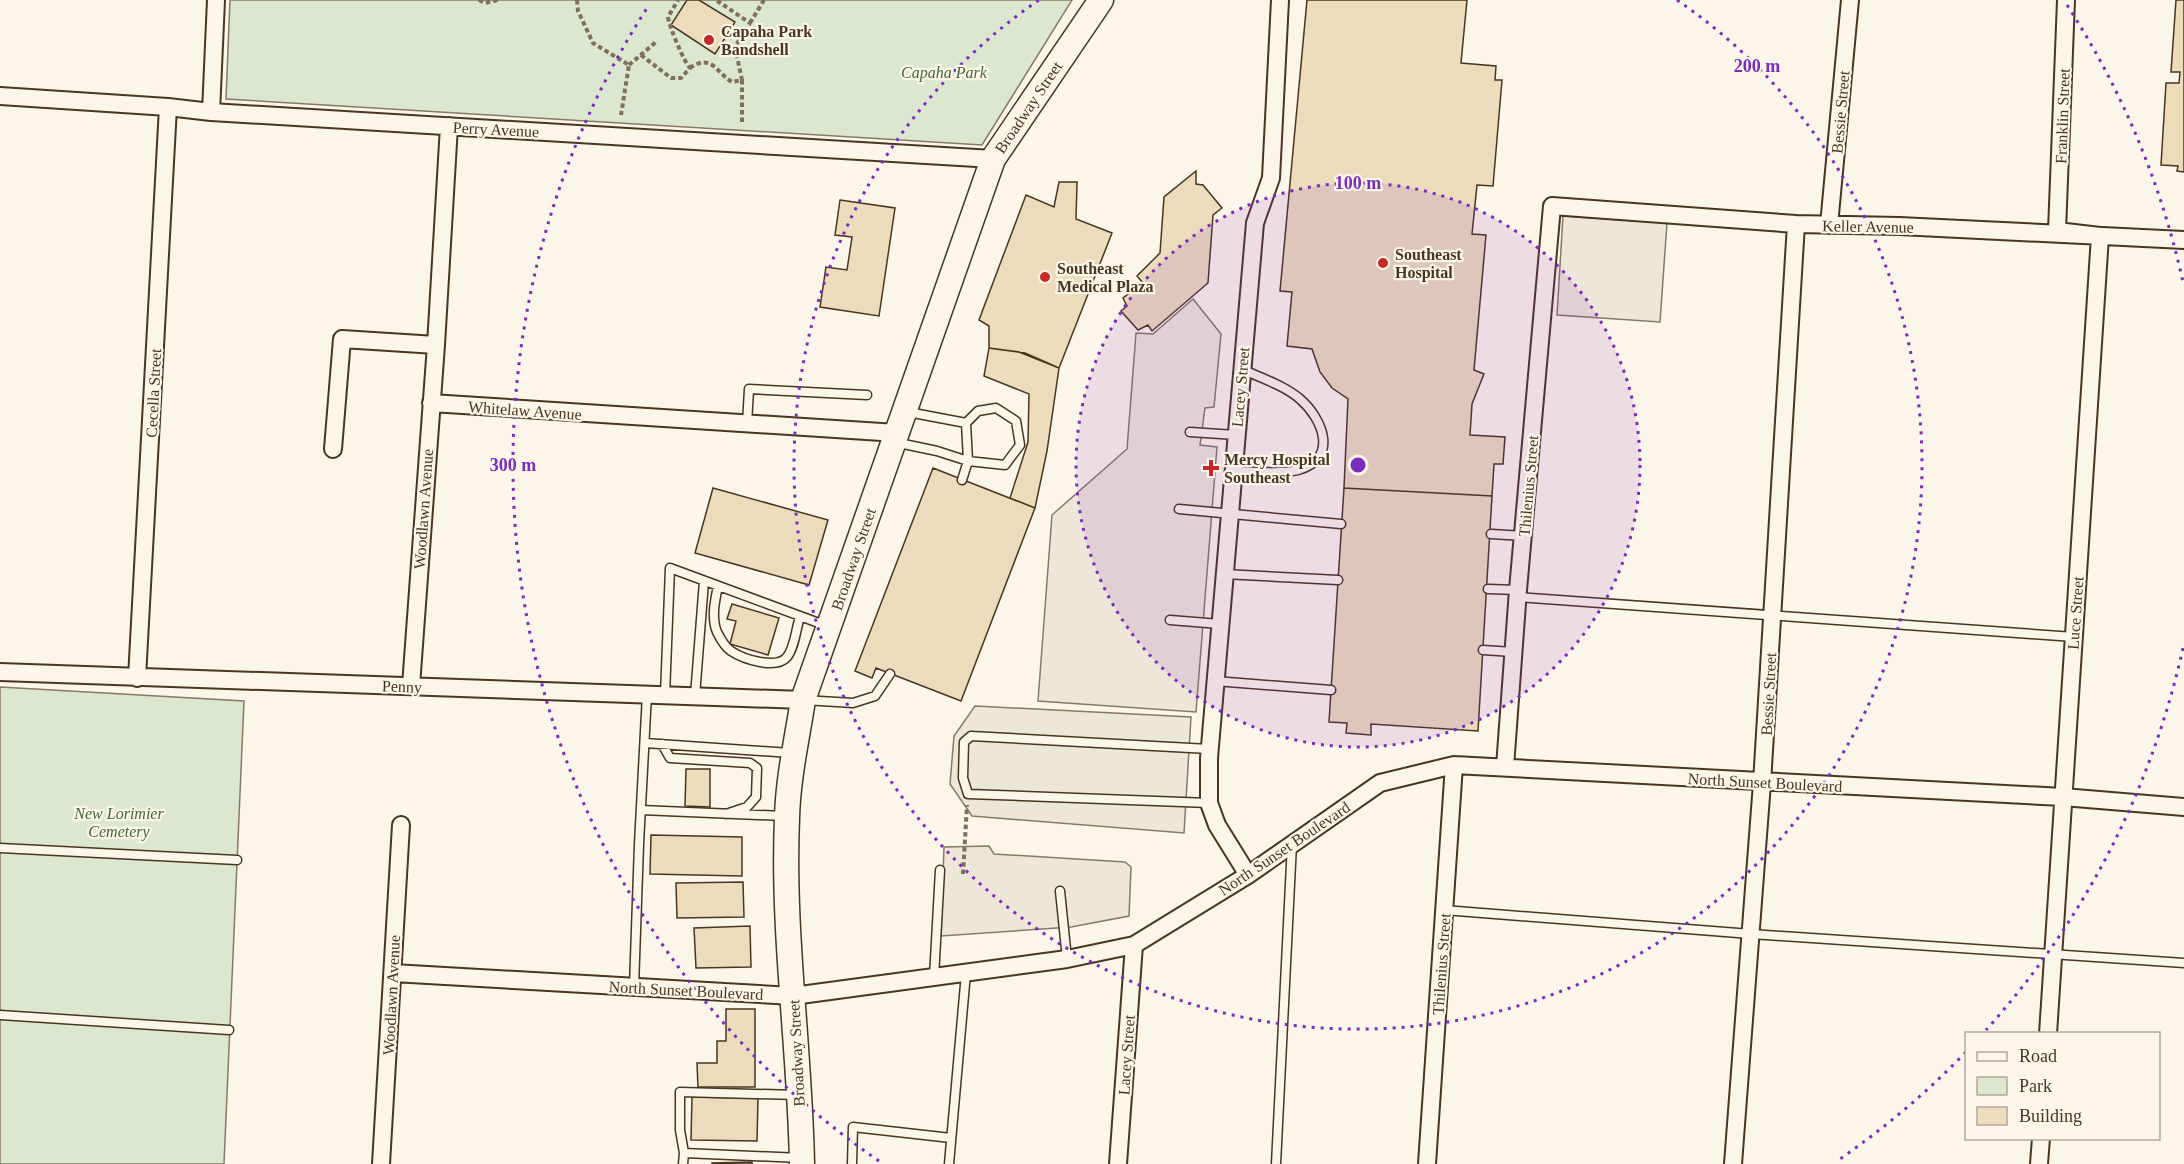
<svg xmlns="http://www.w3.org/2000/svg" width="2184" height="1164" viewBox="0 0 2184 1164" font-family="Georgia,serif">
<rect width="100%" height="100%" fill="#fbf6e9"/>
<path fill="#dce7d0" stroke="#887966" stroke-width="1.5" d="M230,0H1072L982,145L226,99Z
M0,687L244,701L224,1164H0Z"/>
<path fill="#ede7d9" stroke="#887966" stroke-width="1.5" d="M1563,216L1667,223L1660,322L1557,315Z
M1193,299L1221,334L1214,407L1205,408L1200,445L1217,447L1196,712L1038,701L1052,515L1127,449L1136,333L1153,334Z
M975,706L1191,717L1184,833L972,816L950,784L954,736Z
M989,846L994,854L1125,862L1131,867L1129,916L1071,927L941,936L944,847Z"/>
<path fill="#ecdcbc" stroke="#4a3520" stroke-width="1.5" d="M687,0H699L735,22L715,54L671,25Z
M1307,0H1467L1461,63L1496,66L1495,80H1502L1493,186L1477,185L1472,234L1486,235L1474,370L1484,374L1472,404L1470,435L1505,437L1503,464H1494L1492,496L1344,488L1348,399L1332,388L1320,372L1312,349L1287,346L1292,292L1280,291Z
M2176,0H2184V172L2177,171L2178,166L2161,165L2166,83H2179L2180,72H2171Z
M1196,171V184L1203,185L1222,208L1213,215L1208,283L1152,331L1148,325L1138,330L1121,311L1127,306L1123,298L1143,283L1137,276L1160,253L1164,197Z
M1059,182H1077L1076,219L1112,233L1059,368L1025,353L989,348V326L979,320L1026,195L1054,207Z
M840,200L895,208L879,316L820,307L826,267L847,270L852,237L835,235Z
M989,348L1019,352L1059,368L1047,451L1035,508L1010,498L1028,442L1029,394L984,376Z
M933,468L1035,508L961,701L876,668L872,678L855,671Z
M713,488L828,520L809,585L695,553Z
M1344,488L1492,496L1478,731L1371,724V735L1346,733L1347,723L1329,722Z
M732,604L779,618L768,655L730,644L736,621L727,619Z
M686,769H710V807L685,806Z
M651,835L742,837V876L650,874Z
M743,882L744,917L677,918L676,883Z
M750,926L751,967L696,968L694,928Z
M726,1009H755V1087H698L697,1063H717V1041H726Z
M692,1097L758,1098L757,1141L691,1140Z
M752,1162V1164H712V1163Z"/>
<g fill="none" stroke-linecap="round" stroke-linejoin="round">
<g stroke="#4a3520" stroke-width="11">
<path id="lane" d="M908,412L966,423
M747,424L749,389L867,395
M1190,432L1236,435
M894,442L937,451L968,461L1005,465L1020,445L1016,421L996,408L978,411L966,423L968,461L962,480
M1233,471C1254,471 1278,475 1298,470C1339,459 1323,419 1300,399C1284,385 1260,378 1242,369
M1179,509L1341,524
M1491,534L1524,536
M1224,574L1338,580
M718,586C715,600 711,618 717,632C720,638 725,647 731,651C743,659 776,670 787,657C795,647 796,628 800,617
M1488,589L1518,590
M1517,597L2074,637
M1170,620L1220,624
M1483,650L1513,652
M1215,681L1331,690
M665,695L670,568L827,626
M695,696L704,581
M804,700L853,703L875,696L890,674
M645,743L791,753
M662,744L670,758L750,763L757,768L756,797L747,807L726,814
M1209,803L968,794L963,778L964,742L971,736L1209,749
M641,810L784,816
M0,848L237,860
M1060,891L1067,959
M1444,910L1751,934L2184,963
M934,977L940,870
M634,987L639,844L647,694
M0,1015L229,1030
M684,1153L680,1130V1092L798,1095
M683,1164L684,1153L801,1158
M852,1164L853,1127L951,1138
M949,1164L966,973
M1276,1164L1292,844"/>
</g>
<g stroke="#4a3520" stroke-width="20">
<path id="street" d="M0,96L168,107L211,112L993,159
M211,112L216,0
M1829,225L1850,0
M431,403L897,433
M333,449L342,339L436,345
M0,672L803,700
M137,678L168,107
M411,686L436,345L449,126
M1505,767L1518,590L1552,206L1796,224L1899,226L2184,240
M1248,875L1217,825L1209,803V758L1255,223L1271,178L1280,0
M393,973L793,996L1067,959L1134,945L1248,875L1380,783L1454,765L2063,797L2184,807
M2048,1034L2100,236L2057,231L2066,0
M381,1164L401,825
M1118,1164L1134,945
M1427,1164L1454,765
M1733,1164L1762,783L1796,224
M2039,1164L2041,1138"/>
</g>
<g stroke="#4a3520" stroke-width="27">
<path id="secondary" d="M802,1164C800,1049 782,933 787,818C788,778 797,739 803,700L993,159L1101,0"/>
</g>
<path stroke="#7f6f5c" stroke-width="4" stroke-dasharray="4.5 3" stroke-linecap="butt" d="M479,0L485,3L498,0
M577,0L578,11L593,43L629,65L621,115
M750,23L764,0
M641,55L671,78H681L690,68C684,62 669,26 668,17L678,0
M629,65L656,42
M690,68C711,53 716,72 732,82L742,80L735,47L750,23L716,0
M742,80V122
M963,874L967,805"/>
<use href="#lane" stroke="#fbf6e9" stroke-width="8"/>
<use href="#street" stroke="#fbf6e9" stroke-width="16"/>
<use href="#secondary" stroke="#fbf6e9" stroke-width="24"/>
</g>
<circle cx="1358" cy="465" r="282" fill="#7b2cbf" fill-opacity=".12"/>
<g fill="none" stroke="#7b2cbf" stroke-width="3" stroke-dasharray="3 6">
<circle cx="1358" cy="465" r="282"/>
<path d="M1677 0A564 564 0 1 1 1039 0"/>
<path d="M2183 648A845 845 0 0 1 1986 1030M1966 1052A845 845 0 0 1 1837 1161M879 1161A845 845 0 0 1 649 5M2067 5A845 845 0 0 1 2183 282"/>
</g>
<g fill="#c62828" stroke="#fbf6e9" stroke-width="2">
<circle cx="709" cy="40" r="6"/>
<circle cx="1383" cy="263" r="6"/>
<circle cx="1045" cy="277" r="6"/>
<path d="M1208 459h6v6h6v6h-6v6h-6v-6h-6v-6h6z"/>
</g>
<g text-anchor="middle" stroke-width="4.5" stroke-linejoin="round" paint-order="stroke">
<g font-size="16" font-weight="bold" fill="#4a3520" stroke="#fbf6e9" text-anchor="start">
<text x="721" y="37">Capaha Park<tspan x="721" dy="18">Bandshell</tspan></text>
<text x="1395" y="260">Southeast<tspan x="1395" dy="18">Hospital</tspan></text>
<text x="1057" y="274">Southeast<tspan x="1057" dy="18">Medical Plaza</tspan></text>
<text x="1224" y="465">Mercy Hospital<tspan x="1224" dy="18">Southeast</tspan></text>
</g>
<g font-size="16" font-style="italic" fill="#436837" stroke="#fbf6e9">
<text x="944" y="78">Capaha Park</text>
<text x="119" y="819">New Lorimier<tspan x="119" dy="18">Cemetery</tspan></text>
</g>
<g font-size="16" fill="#4a3520" stroke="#fbf6e9">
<text transform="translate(1028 107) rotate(-56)" y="6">Broadway Street</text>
<text transform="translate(1840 112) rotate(-85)" y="6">Bessie Street</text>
<text transform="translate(2062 116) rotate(-88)" y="6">Franklin Street</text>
<text transform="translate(496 129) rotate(3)" y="6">Perry Avenue</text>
<text transform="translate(1868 226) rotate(1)" y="6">Keller Avenue</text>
<text transform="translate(1240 387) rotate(-85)" y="6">Lacey Street</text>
<text transform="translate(153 393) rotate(-87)" y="6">Cecella Street</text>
<text transform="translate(525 410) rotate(4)" y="6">Whitelaw Avenue</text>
<text transform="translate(1528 486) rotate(-85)" y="6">Thilenius Street</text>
<text transform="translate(423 509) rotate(-86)" y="6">Woodlawn Avenue</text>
<text transform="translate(853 559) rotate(-71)" y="6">Broadway Street</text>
<text transform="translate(2075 613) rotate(-86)" y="6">Luce Street</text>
<text transform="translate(402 686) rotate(2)" y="6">Penny</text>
<text transform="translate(1768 694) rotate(-87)" y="6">Bessie Street</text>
<text transform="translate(1765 782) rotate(3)" y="6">North Sunset Boulevard</text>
<text transform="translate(1284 848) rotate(-34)" y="6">North Sunset Boulevard</text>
<text transform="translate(1441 964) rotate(-86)" y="6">Thilenius Street</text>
<text transform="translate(686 990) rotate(3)" y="6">North Sunset Boulevard</text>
<text transform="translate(391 995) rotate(-87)" y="6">Woodlawn Avenue</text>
<text transform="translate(796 1053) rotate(-93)" y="6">Broadway Street</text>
<text transform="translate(1126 1055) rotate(-86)" y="6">Lacey Street</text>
</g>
</g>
<circle cx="1358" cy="465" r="9" fill="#7b2cbf" stroke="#fbf6e9" stroke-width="3"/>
<g font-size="18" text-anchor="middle" font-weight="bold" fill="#7b2cbf" stroke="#fbf6e9" stroke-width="4.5" stroke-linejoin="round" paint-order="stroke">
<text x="1757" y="72">200 m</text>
<text x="1358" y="189">100 m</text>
<text x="513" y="471">300 m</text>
</g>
<rect x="1965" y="1032" width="195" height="108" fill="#fbf6e9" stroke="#b4a999" stroke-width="1.5"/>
<rect x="1977" y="1052" width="30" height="9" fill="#fbf6e9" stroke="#b4a999" stroke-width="1.5"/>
<text x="2019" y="1062" font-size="18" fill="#4a3520">Road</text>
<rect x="1977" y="1077" width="30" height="18" fill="#dce7d0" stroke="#b4a999" stroke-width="1.5"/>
<text x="2019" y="1092" font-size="18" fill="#4a3520">Park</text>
<rect x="1977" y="1107" width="30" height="18" fill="#ecdcbc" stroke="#b4a999" stroke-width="1.5"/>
<text x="2019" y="1122" font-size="18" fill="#4a3520">Building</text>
</svg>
